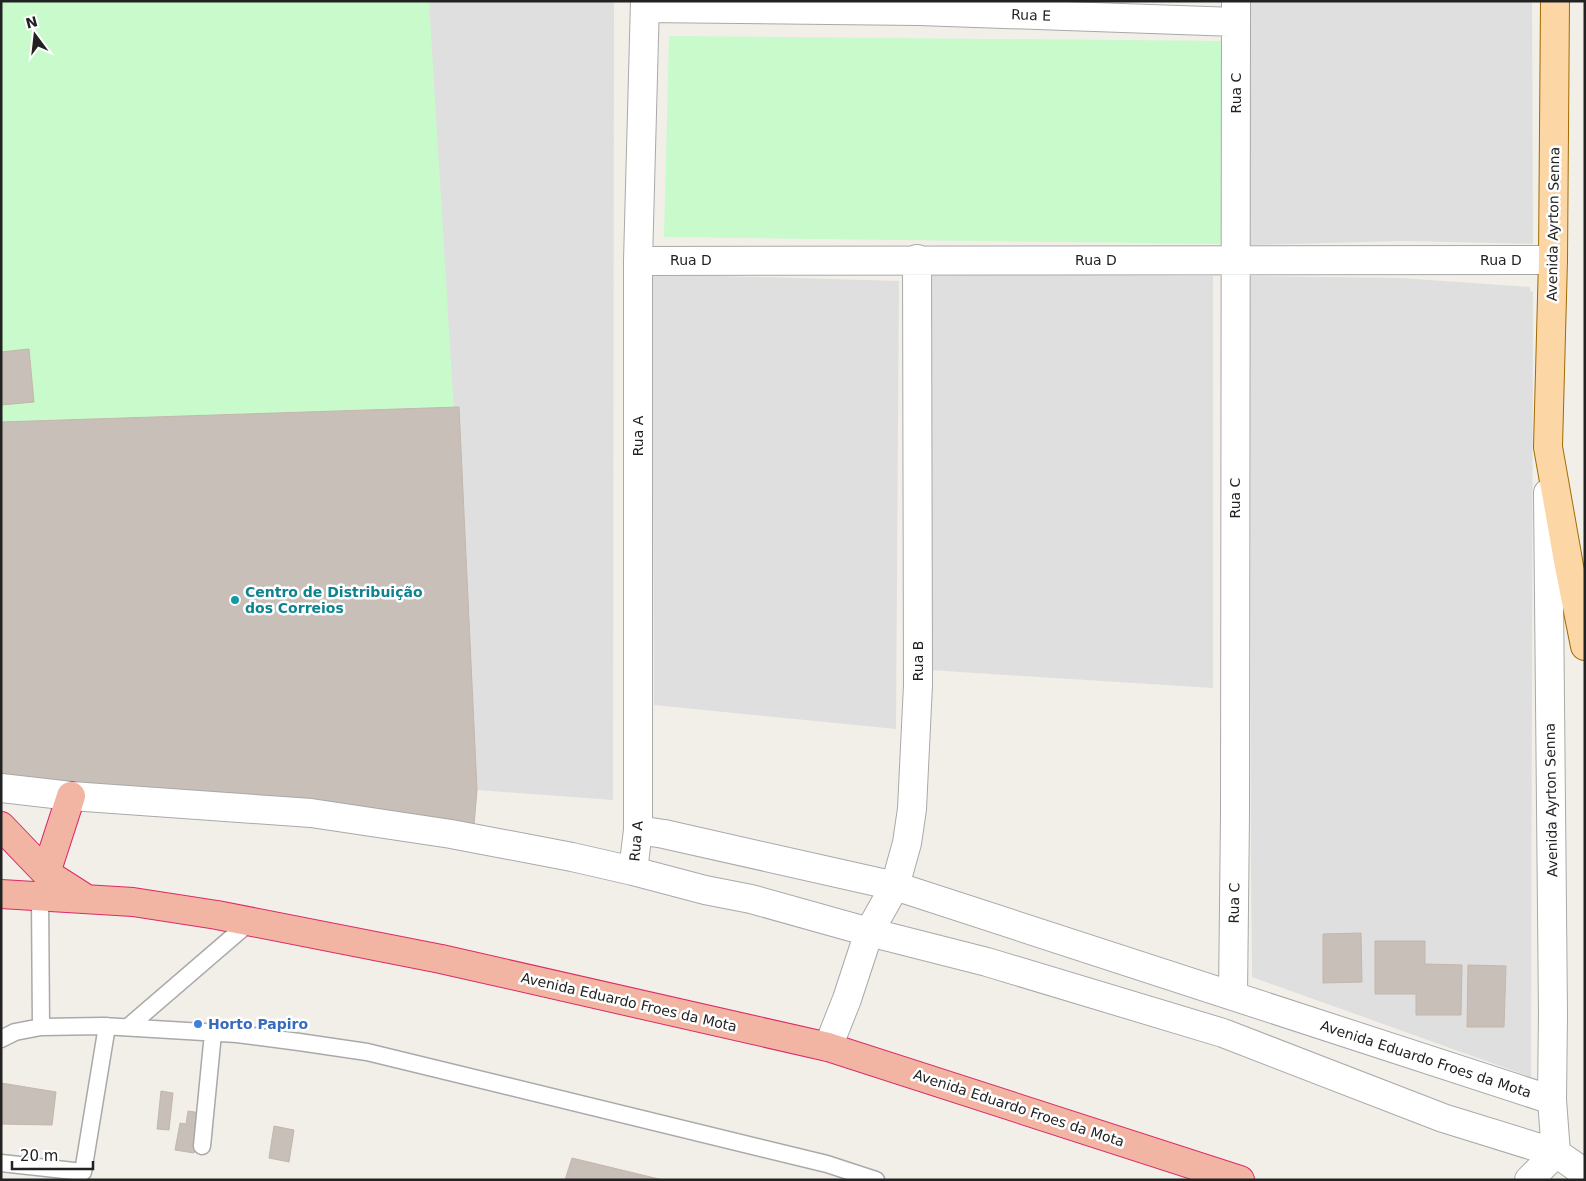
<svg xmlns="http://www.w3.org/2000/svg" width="1586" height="1181" viewBox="0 0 1586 1181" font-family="'DejaVu Sans',sans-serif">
<rect width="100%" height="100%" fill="#f2efe9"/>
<path fill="#e0dfdf" d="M1,1H614L613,800L477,790L458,407L1,422Z
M1249,1H1532L1533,244L1404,241L1250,245Z
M652,274L899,281L896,729L654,705Z
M932,274L1213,276V688L929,670Z
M1250,276L1401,278L1530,287V291L1533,292L1531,1077L1252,977L1251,879Z"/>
<path fill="#c8facc" d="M1,1H429L477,790L473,825L1,766Z
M669,36L1227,41L1226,244L664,237Z"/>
<path fill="#c7bfb8" stroke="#c4b6ab" d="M29,349L34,402L1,405V352Z
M459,407L477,790L474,825L1,778V422Z
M1361,933L1362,982L1323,983V934Z
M1375,941H1425V964L1462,965L1461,1015H1416V994H1375Z
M1468,965L1506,966L1504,1027H1467Z
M1,1083L56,1092L52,1125L1,1124Z
M161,1091L173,1093L169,1130L157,1129Z
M188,1111L201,1113L194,1153L175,1150L180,1123L186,1124Z
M274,1126L294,1130L289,1162L269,1158Z
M572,1158L663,1180H565Z"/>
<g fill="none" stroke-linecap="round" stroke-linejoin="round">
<g stroke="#a9a9a9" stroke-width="19">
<path id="service" d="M40,896L41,1027
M128,1027L250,922
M1,1039L15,1032L41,1027L103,1026L237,1034L299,1042L367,1052L827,1164L876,1180
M202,1146L213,1033
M1,1163L83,1172L107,1026"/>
</g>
<g stroke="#a9a9a9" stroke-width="30">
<path id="minor" d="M645,8L919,11L1236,22
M638,261L1553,260
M1548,493L1553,1015L1552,1100L1556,1153
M1,788L71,796L311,813L451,834L572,857L633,871L705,890L751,899L869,932L987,962L1223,1033L1443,1118L1556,1153L1579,1169H1585
M638,830L664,834L895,886L1552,1100
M633,871L638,830V261L645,1
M1233,996L1235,816L1236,1
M828,1047L847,999L869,932L895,886L907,843L912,809L918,685L917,259
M1529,1180L1556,1153"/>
</g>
<g stroke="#a06b00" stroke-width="30">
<path id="primary" d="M1555,1L1553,260L1548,447L1569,566L1585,646"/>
</g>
<g stroke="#dc2a67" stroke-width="30">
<path id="trunk" d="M1,826L46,873L85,898
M46,873L71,796
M1,894L133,902L217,915L441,959L828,1047L1240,1180"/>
</g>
<use href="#service" stroke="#fff" stroke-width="16"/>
<use href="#minor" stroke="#fff" stroke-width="28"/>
<use href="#primary" stroke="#fcd6a4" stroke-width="28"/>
<use href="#trunk" stroke="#f2b4a3" stroke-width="28"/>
</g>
<circle fill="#0f9aa8" stroke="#fff" stroke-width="2" cx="235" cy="600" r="5"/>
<circle fill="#3f7fe0" stroke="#fff" stroke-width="2" cx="198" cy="1024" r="5"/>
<g text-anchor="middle" stroke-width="5" stroke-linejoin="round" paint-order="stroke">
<g font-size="14" fill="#222" stroke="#fff">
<text transform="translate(1031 15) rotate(2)" y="5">Rua E</text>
<text transform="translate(1236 93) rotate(-90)" y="5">Rua C</text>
<text transform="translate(1553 224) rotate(-89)" y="5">Avenida Ayrton Senna</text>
<text x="691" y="265">Rua D</text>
<text x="1096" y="265">Rua D</text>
<text x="1501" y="265">Rua D</text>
<text transform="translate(638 436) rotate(-90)" y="5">Rua A</text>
<text transform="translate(1235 498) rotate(-90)" y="5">Rua C</text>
<text transform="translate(918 661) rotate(-90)" y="5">Rua B</text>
<text transform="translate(1551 800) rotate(-91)" y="5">Avenida Ayrton Senna</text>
<text transform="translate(636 841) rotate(-85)" y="5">Rua A</text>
<text transform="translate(1234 903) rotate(-89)" y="5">Rua C</text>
<text transform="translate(629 1002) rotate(13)" y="5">Avenida Eduardo Froes da Mota</text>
<text transform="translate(1426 1059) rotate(18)" y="5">Avenida Eduardo Froes da Mota</text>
<text transform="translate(1019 1108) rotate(18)" y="5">Avenida Eduardo Froes da Mota</text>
</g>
<g font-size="14" font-weight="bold" fill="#0d838f" stroke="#fff" text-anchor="start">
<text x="245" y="597">Centro de Distribuição<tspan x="245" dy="16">dos Correios</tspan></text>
</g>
<g font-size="14" font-weight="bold" fill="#366cbe" stroke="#fff" text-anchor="start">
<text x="208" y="1029">Horto Papiro</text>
</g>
</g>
<rect width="1586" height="1181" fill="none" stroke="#222222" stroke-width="5"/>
<g transform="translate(35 35) rotate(345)" stroke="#ffffff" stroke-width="4" paint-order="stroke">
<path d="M0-4L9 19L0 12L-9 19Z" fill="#222222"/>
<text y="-8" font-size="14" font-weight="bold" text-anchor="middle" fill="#222222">N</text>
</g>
<path d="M12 1161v8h81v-8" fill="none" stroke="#222222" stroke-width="2.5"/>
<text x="20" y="1161" font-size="15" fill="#222222" stroke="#ffffff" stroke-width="4" paint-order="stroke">20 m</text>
</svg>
